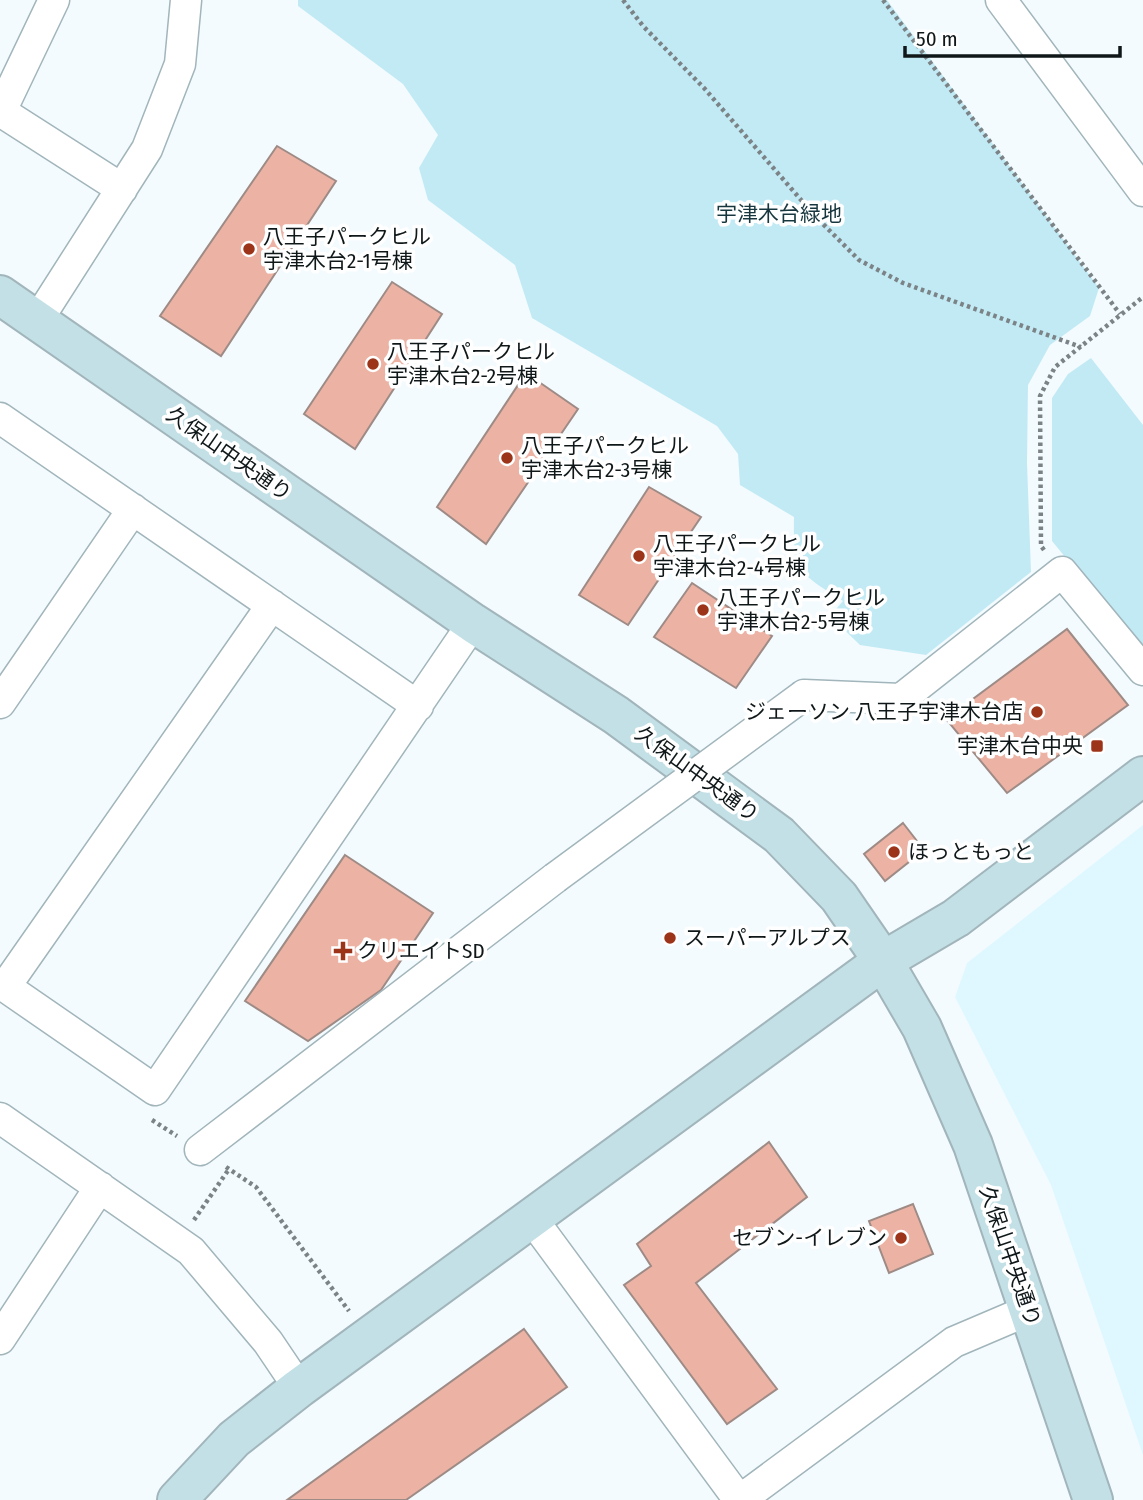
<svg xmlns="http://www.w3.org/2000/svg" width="1143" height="1500" viewBox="0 0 1143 1500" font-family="'Fira Sans Condensed','Noto Sans JP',sans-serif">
<rect width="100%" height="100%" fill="#f3fbfe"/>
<path fill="#dff8ff" d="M1143,825V1455L1051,1185L955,997L967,963Z"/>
<path fill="#c2eaf5" d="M298,0H887L1099,288L1090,316L1050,345L1028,385L1027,463L1031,572L926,655L860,645L830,616L843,601C798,572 793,572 794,517L740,485L738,454L717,426L532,318L515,265L428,200L419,168L438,135L403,84L298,6Z
M1091,358L1143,425V652L1052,541V398L1068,374Z"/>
<path fill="#ecb3a5" stroke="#9e8b86" stroke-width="2" d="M277,146L336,181L221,356L160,316Z
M392,282L442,314L355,449L304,414Z
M526,373L578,409L486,544L437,507Z
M649,487L701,517L628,625L579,595Z
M692,583L772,636L736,688L654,637Z
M1067,629L1128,705L1007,793L946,719Z
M903,823L924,850L885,881L864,854Z
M345,855L433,913L381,990L308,1041L245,1001Z
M769,1142L807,1197L696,1283L777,1389L727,1424L624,1285L651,1266L637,1244Z
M913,1204L933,1254L889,1273L869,1221Z
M524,1329L567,1387L406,1500H287Z"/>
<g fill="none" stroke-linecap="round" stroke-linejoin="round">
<g stroke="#a1b5bb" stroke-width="33">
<path id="street" d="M1001,0L1143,191
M0,111L122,189
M1,111L54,0
M37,321L147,149L180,64L186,0
M0,418L418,706
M804,695L901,699L1062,572L1143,670
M0,703L133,509
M0,983L155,1090L473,623
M5,987L272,605
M0,1118L191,1251L268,1342L299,1388
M200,1150L555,878
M530,1216L739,1500
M0,1339L100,1187
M740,1500L954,1342L1029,1310"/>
</g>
<g stroke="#a1b5bb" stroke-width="42">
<path id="secondary" d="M0,295L473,623L616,715L779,835L839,897L883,961L922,1028L973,1145L1093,1500
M177,1500L234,1439L299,1388L883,961L956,918L1143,776"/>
</g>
<path stroke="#7b8386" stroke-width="4.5" stroke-dasharray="3.5 3.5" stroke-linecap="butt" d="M623,0L643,26L704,88L815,216L859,260L903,283L1081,347
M883,0L1120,314
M1044,550L1041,546L1040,396L1055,367L1143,297
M152,1120L177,1136
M226,1167L256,1187L349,1311
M194,1220L229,1169"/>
<use href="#street" stroke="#fff" stroke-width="30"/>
<use href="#secondary" stroke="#c2e0e6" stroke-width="38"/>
<g stroke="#a1b5bb" stroke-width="33" stroke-linecap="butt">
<path id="street-bridge" d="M555,878L804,695"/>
</g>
<use href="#street-bridge" stroke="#fff" stroke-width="30"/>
</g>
<g fill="#9c341a" stroke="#fff" stroke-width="2.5">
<circle cx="249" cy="249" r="7"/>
<circle cx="373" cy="364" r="7"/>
<circle cx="507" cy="458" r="7"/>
<circle cx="639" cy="556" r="7"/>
<circle cx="703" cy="610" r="7"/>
<circle cx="1037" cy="712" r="7"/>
<rect x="1090" y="739" width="14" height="14" rx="3.5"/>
<circle cx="894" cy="852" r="7"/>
<circle cx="670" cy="938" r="7"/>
<path d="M339.5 940.5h7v7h7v7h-7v7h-7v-7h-7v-7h7z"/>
<circle cx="901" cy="1238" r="7"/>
</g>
<g text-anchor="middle" stroke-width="7" stroke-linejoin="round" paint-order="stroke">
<g font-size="21" fill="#17363e" stroke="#fff">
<text x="779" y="221">宇津木台緑地</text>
</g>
<g font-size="21" fill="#0f1719" stroke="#fff" text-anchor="start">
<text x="263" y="244">八王子パークヒル<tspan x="263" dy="24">宇津木台2-1号棟</tspan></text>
<text x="387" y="359">八王子パークヒル<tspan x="387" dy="24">宇津木台2-2号棟</tspan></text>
<text x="521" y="453">八王子パークヒル<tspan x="521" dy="24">宇津木台2-3号棟</tspan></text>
<text x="653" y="551">八王子パークヒル<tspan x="653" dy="24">宇津木台2-4号棟</tspan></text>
<text x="717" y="605">八王子パークヒル<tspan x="717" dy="24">宇津木台2-5号棟</tspan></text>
<text x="1023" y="719" text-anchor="end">ジェーソン 八王子宇津木台店</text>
<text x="1083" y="753" text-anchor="end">宇津木台中央</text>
<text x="908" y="859">ほっともっと</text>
<text x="684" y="945">スーパーアルプス</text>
<text x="357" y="958">クリエイトSD</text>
<text x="887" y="1245" text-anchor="end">セブン-イレブン</text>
</g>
<g font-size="21" fill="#0f1719" stroke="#fff">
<text transform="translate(229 454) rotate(35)" y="7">久保山中央通り</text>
<text transform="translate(697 774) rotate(36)" y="7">久保山中央通り</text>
<text transform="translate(1010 1256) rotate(71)" y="7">久保山中央通り</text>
</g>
</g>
<path d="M905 46v10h215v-10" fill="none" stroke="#0f1719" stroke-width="3.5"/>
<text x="916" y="46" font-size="21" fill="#0f1719" stroke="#ffffff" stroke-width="5" paint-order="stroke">50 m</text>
</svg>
